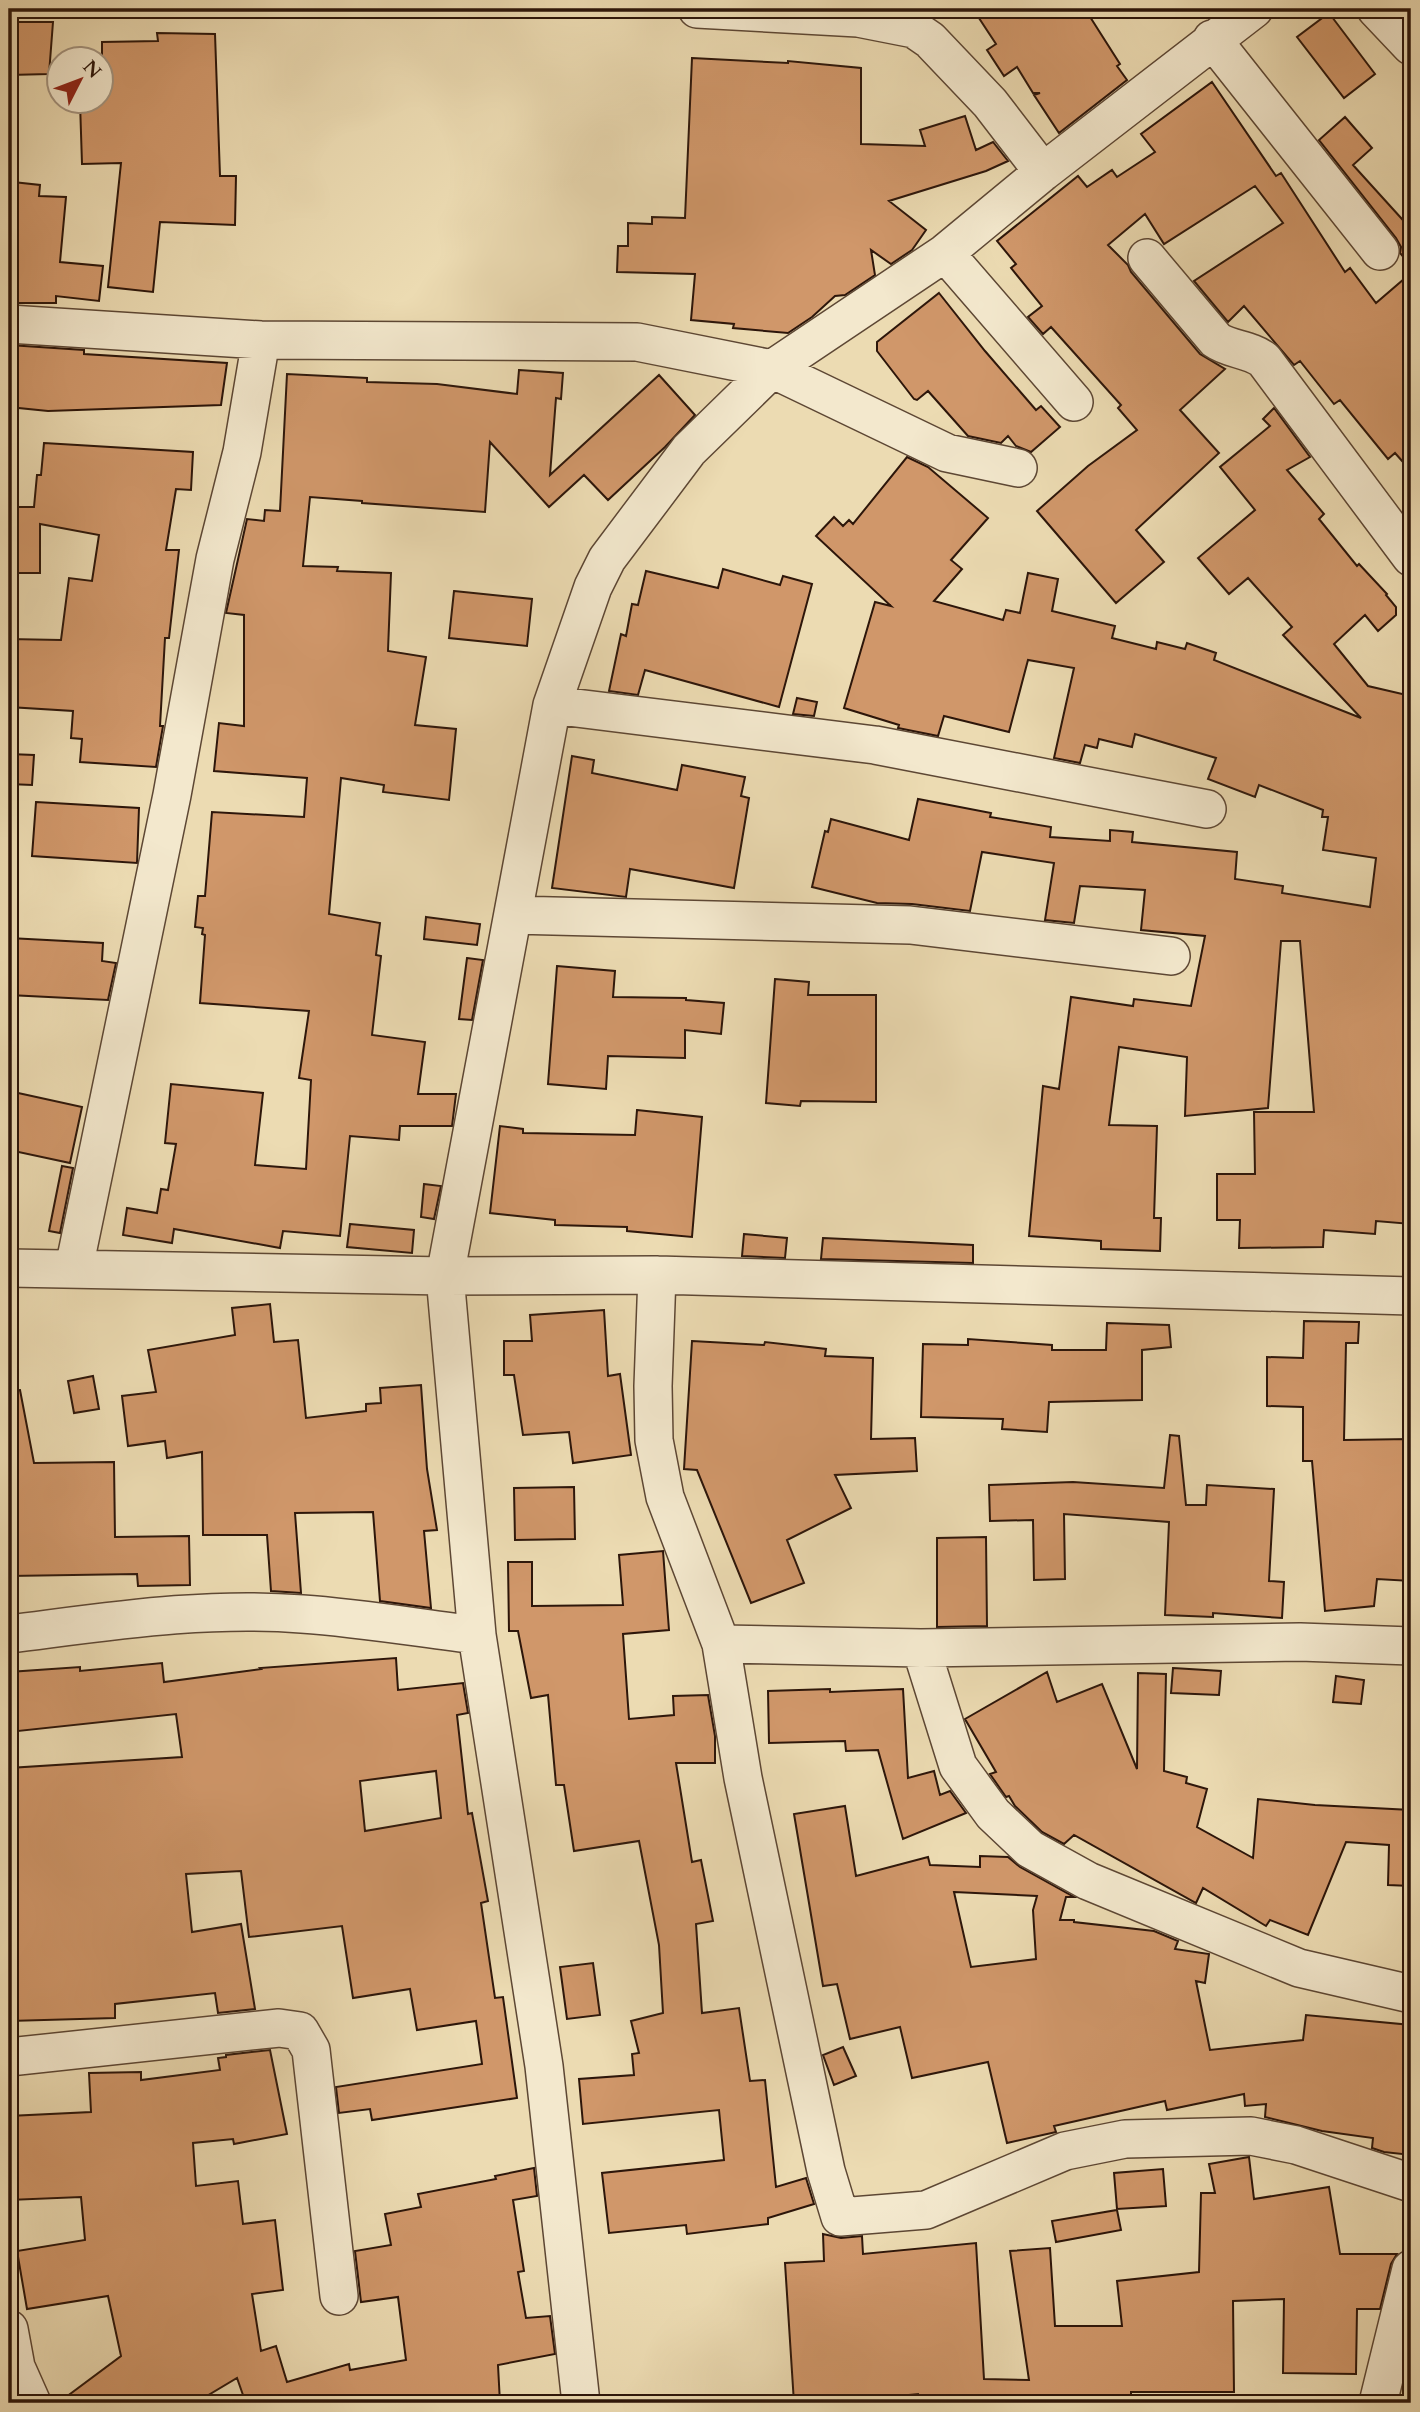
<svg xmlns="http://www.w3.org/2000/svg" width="1420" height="2412" viewBox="0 0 1420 2412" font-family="Cardo,serif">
<rect width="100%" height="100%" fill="#ecdbb2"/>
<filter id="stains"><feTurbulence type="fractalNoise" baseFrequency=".00286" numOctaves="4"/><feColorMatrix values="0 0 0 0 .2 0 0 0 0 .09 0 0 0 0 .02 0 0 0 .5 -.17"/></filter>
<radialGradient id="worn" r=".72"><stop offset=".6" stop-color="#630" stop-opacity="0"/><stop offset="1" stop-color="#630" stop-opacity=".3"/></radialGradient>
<path fill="#d0976a" stroke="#2d160a" stroke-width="2" fill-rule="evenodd" d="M973,9H1085L1120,64L1117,66L1127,80L1059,133L1034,95L1040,93H1033L1017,67L1004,76L987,50L996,44Z
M1329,13L1375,74L1344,98L1297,37Z
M9,22H53L49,74L9,75Z
M157,33L215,34L220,176H236L235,225L160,222L153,292L108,287L121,163L82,164L80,102H102V42L158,41Z
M692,58L788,63V61L861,68V144L925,146L920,130L965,116L976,150L993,142L1008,161L986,171L889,201L926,230L912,250L891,264L871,250L875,275L845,295L835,296L812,317L788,333L733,328L734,324L691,320L695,274L617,272L618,246H628V223L652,224V217L685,218Z
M1212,82L1276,176L1281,173L1345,272L1350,268L1376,303L1411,273V471L1395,453L1388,459L1340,400L1334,404L1300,361L1294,365L1244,306L1228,322L1194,281L1283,223L1255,186L1164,244L1145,214L1108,245L1128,265L1131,272L1200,354L1225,369L1180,410L1219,453L1136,530L1164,562L1116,603L1037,511L1088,466L1137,430L1118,408L1121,405L1051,327L1043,334L1028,317L1042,306L1011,268L1016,264L997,241L1078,176L1087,187L1112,170L1117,177L1155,152L1141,134Z
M1345,117L1372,148L1353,165L1411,229V266L1400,253L1401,247L1396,238L1319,140Z
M13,182L40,185L39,196L66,197L60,262L103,266L99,301L56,296V303H9Z
M939,293L985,351L1036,410L1041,406L1060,427L1031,452L1016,446L1008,436L1001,443L968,436L928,391L917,400L914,399L877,351V342Z
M9,345L84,350V354L227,363L221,405L48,411L9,407Z
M519,370L563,373L561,399L556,398L550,475L659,375L695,415L665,447L608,500L584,475L549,507L490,442L485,512L362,503V501L310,497L303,566L338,567L337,571L391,573L388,651L426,657L415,725L456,729L449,800L383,792L384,785L341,778L329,914L380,923L376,955L381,956L372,1035L425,1042L418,1094H456L452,1126H400L399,1140L350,1136L340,1236L283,1231L280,1248L174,1229L172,1243L123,1235L127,1208L157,1213L161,1189L168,1190L176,1144L165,1143L171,1084L263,1093L255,1165L306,1169L311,1080L299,1078L309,1011L200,1003L205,935L202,934L203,928L195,927L198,896H205L212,812L304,817L307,778L214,771L219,723L244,726V615L226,613L247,519L264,521L265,510L280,511L287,374L367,378V382L437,384L517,394Z
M1274,408L1310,457L1287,470L1324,514L1319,519L1357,566L1359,564L1387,594L1386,595L1396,607V615L1378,631L1365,615L1334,644L1368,686L1411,696V885L1407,913L1411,914V975L1409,992H1404L1403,1068L1405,1105H1411V1224L1376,1221L1375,1234L1324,1230L1323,1247L1239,1248L1240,1220H1217V1174H1255L1254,1112H1314L1300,941H1281L1268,1108L1185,1116L1187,1057L1119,1047L1109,1125L1157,1126L1154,1218H1161L1160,1251L1101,1249V1241L1029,1236L1043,1086L1059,1089L1071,997L1133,1006L1134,999L1191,1006L1205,936L1141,930L1145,890L1080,886L1074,923L1045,920L1054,863L982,852L970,911L912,904L877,903L812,887L825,831L828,832L831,819L909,840L918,799L991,813L990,817L1051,827L1050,837L1110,841V830L1133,832L1132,842L1237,852L1235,879L1283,886L1282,893L1370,907L1376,858L1323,850L1328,817H1322L1323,810L1259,785L1255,797L1208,779L1216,758L1135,734L1132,747L1099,739L1097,748L1085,745L1080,763L1054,758L1074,668L1028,660L1009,732L944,716L938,736L898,728L899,725L844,708L875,602L891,606L816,536L834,517L843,526L849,520L853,524L907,457L928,467L988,518L951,560L962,569L934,601L1003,620L1006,610L1020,613L1028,573L1058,579L1052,611L1115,626L1112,638L1156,649L1157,642L1185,649L1187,643L1216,653L1214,660L1361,718L1283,635L1292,627L1248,578L1229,594L1198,558L1255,510L1220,467L1270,426L1263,419Z
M44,443L193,452L191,490L176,489L166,550H179L169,638H165L160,726H163L156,767L80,762L82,739L71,738L73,711L9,707V639L61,640L69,578L92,581L99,535L40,524V573H9V507H34L37,475H41Z
M723,569L780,585L783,576L812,584L779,707L645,670L638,695L609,691L621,634L626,636L632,604L638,605L646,571L718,588Z
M454,591L532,599L527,646L449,638Z
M797,698L817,702L814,716L793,714Z
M9,754L34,755L32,785L9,784Z
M572,756L594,760L592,773L677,790L682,765L745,777L741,796L749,798L734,888L630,869L626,897L552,888Z
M36,802L139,808L137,863L32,856Z
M426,917L480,924L477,945L424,939Z
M9,938L103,943L102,961L116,963L108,1000L9,995Z
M467,958L483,960L472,1020L459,1019Z
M557,966L615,971L613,997L686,998V1000L724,1003L721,1034L685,1030V1058L608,1056L606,1089L548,1084Z
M775,979L809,982L808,995H876V1102L801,1101L800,1106L766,1103Z
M9,1091L82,1107L70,1163L9,1150Z
M637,1110L702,1117L692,1237L627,1231V1227L555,1225V1220L490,1213L500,1126L523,1129V1133L635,1135Z
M62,1166L73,1168L60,1233L49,1231Z
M424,1184L441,1186L434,1219L421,1217Z
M350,1224L414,1230L412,1253L347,1247Z
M744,1234L787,1238L785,1258L742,1256Z
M823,1238L973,1245V1263L821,1259Z
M270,1304L274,1342L298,1340L306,1418L366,1411V1404L381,1403L380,1388L421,1385L427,1469L437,1530L424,1531L431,1608L380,1601L373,1512L295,1513L301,1593L271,1591L267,1535H203L202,1452L167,1458L165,1441L128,1446L122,1396L156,1392L148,1350L235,1335L232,1308Z
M604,1310L608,1376L620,1374L631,1455L573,1463L569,1432L523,1435L514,1375H504V1341H532L530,1315Z
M1304,1321L1359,1322L1358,1343H1346L1344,1440L1411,1439V1581L1377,1579L1374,1606L1325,1611L1312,1461H1303V1407L1267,1406V1357L1303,1358Z
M1107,1323L1169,1325L1171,1347L1142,1350V1400L1049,1402L1047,1432L1002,1429L1003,1419L921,1417L923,1344L968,1345V1339L1052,1345V1350H1106Z
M692,1341L764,1345L765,1342L826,1349L825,1356L873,1358L871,1439L915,1438L917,1471L835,1475L851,1508L787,1540L804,1583L751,1603L697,1470L684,1469Z
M93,1376L99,1409L74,1413L68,1381Z
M20,1390L34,1463L114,1462L115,1537L189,1536L190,1585L138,1586L137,1574L9,1576V1391Z
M1170,1435L1179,1436L1186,1505H1206L1207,1485L1274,1489L1269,1581L1284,1582L1282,1618L1213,1613V1617L1165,1615L1169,1522L1064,1514L1065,1579L1034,1580L1033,1520L990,1521L989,1485L1073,1482L1164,1488Z
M574,1487L575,1539L515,1540L514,1488Z
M986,1537L987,1626L937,1627V1538Z
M663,1551L669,1630L623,1634L629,1719L674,1715L673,1696L708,1695L715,1736V1763H676L692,1862L701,1860L713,1921L696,1924L702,2013L739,2008L750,2081L765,2080L776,2187L806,2178L814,2204L768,2218V2224L687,2234L686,2225L609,2233L602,2173L724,2160L719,2110L583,2124L579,2079L634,2075L632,2054L639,2053L631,2021L663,2013L659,1945L639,1841L574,1851L564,1785H556L548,1695L531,1698L518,1631H509L508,1562H532V1606L623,1605L619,1555Z
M396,1658L398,1690L463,1683L468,1713L457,1715L468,1814L472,1813L488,1901L481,1903L495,1998L503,1997L517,2098L372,2120L370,2109L339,2113L336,2087L482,2064L476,2021L417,2030L410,1989L353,1998L342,1926L249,1937L241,1871L186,1874L192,1932L241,1924L255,2009L218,2013L215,1993L115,2004V2018L9,2021V1768L182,1757L176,1714L9,1732V1672L80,1667V1671L162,1663L164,1682L261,1669L260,1668ZM436,1771L441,1818L365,1831L360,1781Z
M1173,1668L1221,1671L1219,1695L1171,1693Z
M1047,1672L1057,1702L1102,1684L1137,1769L1138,1673L1166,1674L1164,1771L1187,1777L1186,1783L1207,1789L1197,1827L1253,1858L1258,1799L1315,1805L1411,1810V1886L1388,1885L1389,1845L1346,1842L1308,1935L1270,1920L1266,1926L1203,1888L1196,1903L1074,1835L1064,1844L1042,1832L1015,1806L1009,1796L1006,1797L990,1774L996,1772L965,1719Z
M1336,1676L1364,1680L1361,1704L1333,1702Z
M830,1689V1692L903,1689L908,1778L934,1771L940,1795L950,1791L966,1813L903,1839L878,1750L846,1751L845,1741L769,1743L768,1691Z
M845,1806L856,1876L928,1857L930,1865L980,1867V1856L1008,1857L1020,1867L1074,1897H1066L1060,1920H1074V1922L1154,1931L1178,1941L1175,1949L1209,1954L1205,1983L1196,1981L1210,2050L1303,2040L1306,2015L1411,2025V2155L1384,2152L1372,2148L1373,2138L1322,2131L1265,2117L1266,2104L1245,2106L1244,2094L1167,2110L1165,2101L1054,2126L1056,2132L1007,2143L988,2062L912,2078L900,2027L850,2039L837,1984L823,1986L794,1814ZM954,1892L1037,1896L1033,1910L1036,1959L971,1967Z
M593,1963L600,2015L567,2019L560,1967Z
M843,2047L856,2076L834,2085L823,2055Z
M270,2050L287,2134L234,2144L233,2139L193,2143L196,2186L238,2181L243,2224L275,2220L283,2290L252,2294L261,2351L276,2346L287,2382L349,2364L350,2370L406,2360L398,2297L361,2302L355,2251L391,2245L385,2214L421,2207L418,2194L496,2179L495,2176L534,2168L537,2196L513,2200L524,2271L518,2272L526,2318L550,2316L555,2354L498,2365L500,2403H236L235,2397L243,2395L237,2378L195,2403H58L121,2356L108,2296L27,2309L17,2251L85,2240L81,2197L9,2200V2116L91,2112L89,2073L141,2072V2080L220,2070L218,2058L226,2057V2055Z
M1249,2157L1254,2199L1329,2187L1340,2254H1397L1391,2264L1380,2309H1357L1356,2374L1283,2373L1284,2299L1233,2301L1234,2392H1131V2403H919L918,2394L826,2403H794L785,2263L824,2261L823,2234L841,2238L862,2236L863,2254L976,2243L984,2379L1029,2380L1010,2251L1050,2248L1055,2326H1122L1117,2281L1199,2272L1201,2193H1215L1209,2164Z
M1163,2169L1166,2206L1117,2209L1114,2173Z
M1117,2210L1121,2230L1056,2242L1052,2221Z"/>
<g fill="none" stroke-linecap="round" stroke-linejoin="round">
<g stroke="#5d4734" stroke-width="40">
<path id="minor" d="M697,9L858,18L914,29L930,40L990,103L1043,172
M1376,9L1411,46
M1212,39L1380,251
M945,253L1074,402
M1147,258L1216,340C1230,350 1250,349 1264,360L1411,557
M9,324L261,340L637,342L772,369L947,453L1018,468
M552,705L875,745L1207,809
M513,915L910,925L1171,956
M9,1268L445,1276L657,1275L1411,1296
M74,1268L172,795L215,559L242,452L261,340
M657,1275L653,1386L654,1440L665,1497L721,1644L743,1778L826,2171L840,2217L926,2210L1065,2151L1125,2139L1251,2136L1296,2145L1411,2183
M9,1634C106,1622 204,1606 302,1614C360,1618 419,1628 477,1635
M721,1644L921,1648L1300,1642L1411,1646
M921,1648L958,1766L993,1814L1030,1849L1088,1881L1299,1968L1411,1994
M9,2057L279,2028L300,2031L311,2050L339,2296
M9,2329L16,2367L32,2403
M581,2403L544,2066L477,1635L445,1276L552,705L593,587L607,559L689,450L772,369L945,253L1043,172L1254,9
M1378,2403L1411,2269"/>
</g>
<use href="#minor" stroke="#f3e8cd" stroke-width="37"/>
</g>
<rect width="1420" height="2412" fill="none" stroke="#ecdbb2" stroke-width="35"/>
<rect x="10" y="10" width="1399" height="2391" fill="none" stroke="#2d160a" stroke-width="3.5"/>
<rect x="18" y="18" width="1385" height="2377" fill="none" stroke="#2d160a" stroke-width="2"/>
<g transform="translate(80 80) rotate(48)"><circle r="33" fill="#f3e8cd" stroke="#a4947f" stroke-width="2"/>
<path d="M0-5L12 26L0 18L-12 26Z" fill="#8f2418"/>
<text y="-10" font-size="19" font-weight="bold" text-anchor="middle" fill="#2d160a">N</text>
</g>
<rect width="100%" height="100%" filter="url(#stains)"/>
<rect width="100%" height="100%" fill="url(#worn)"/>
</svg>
